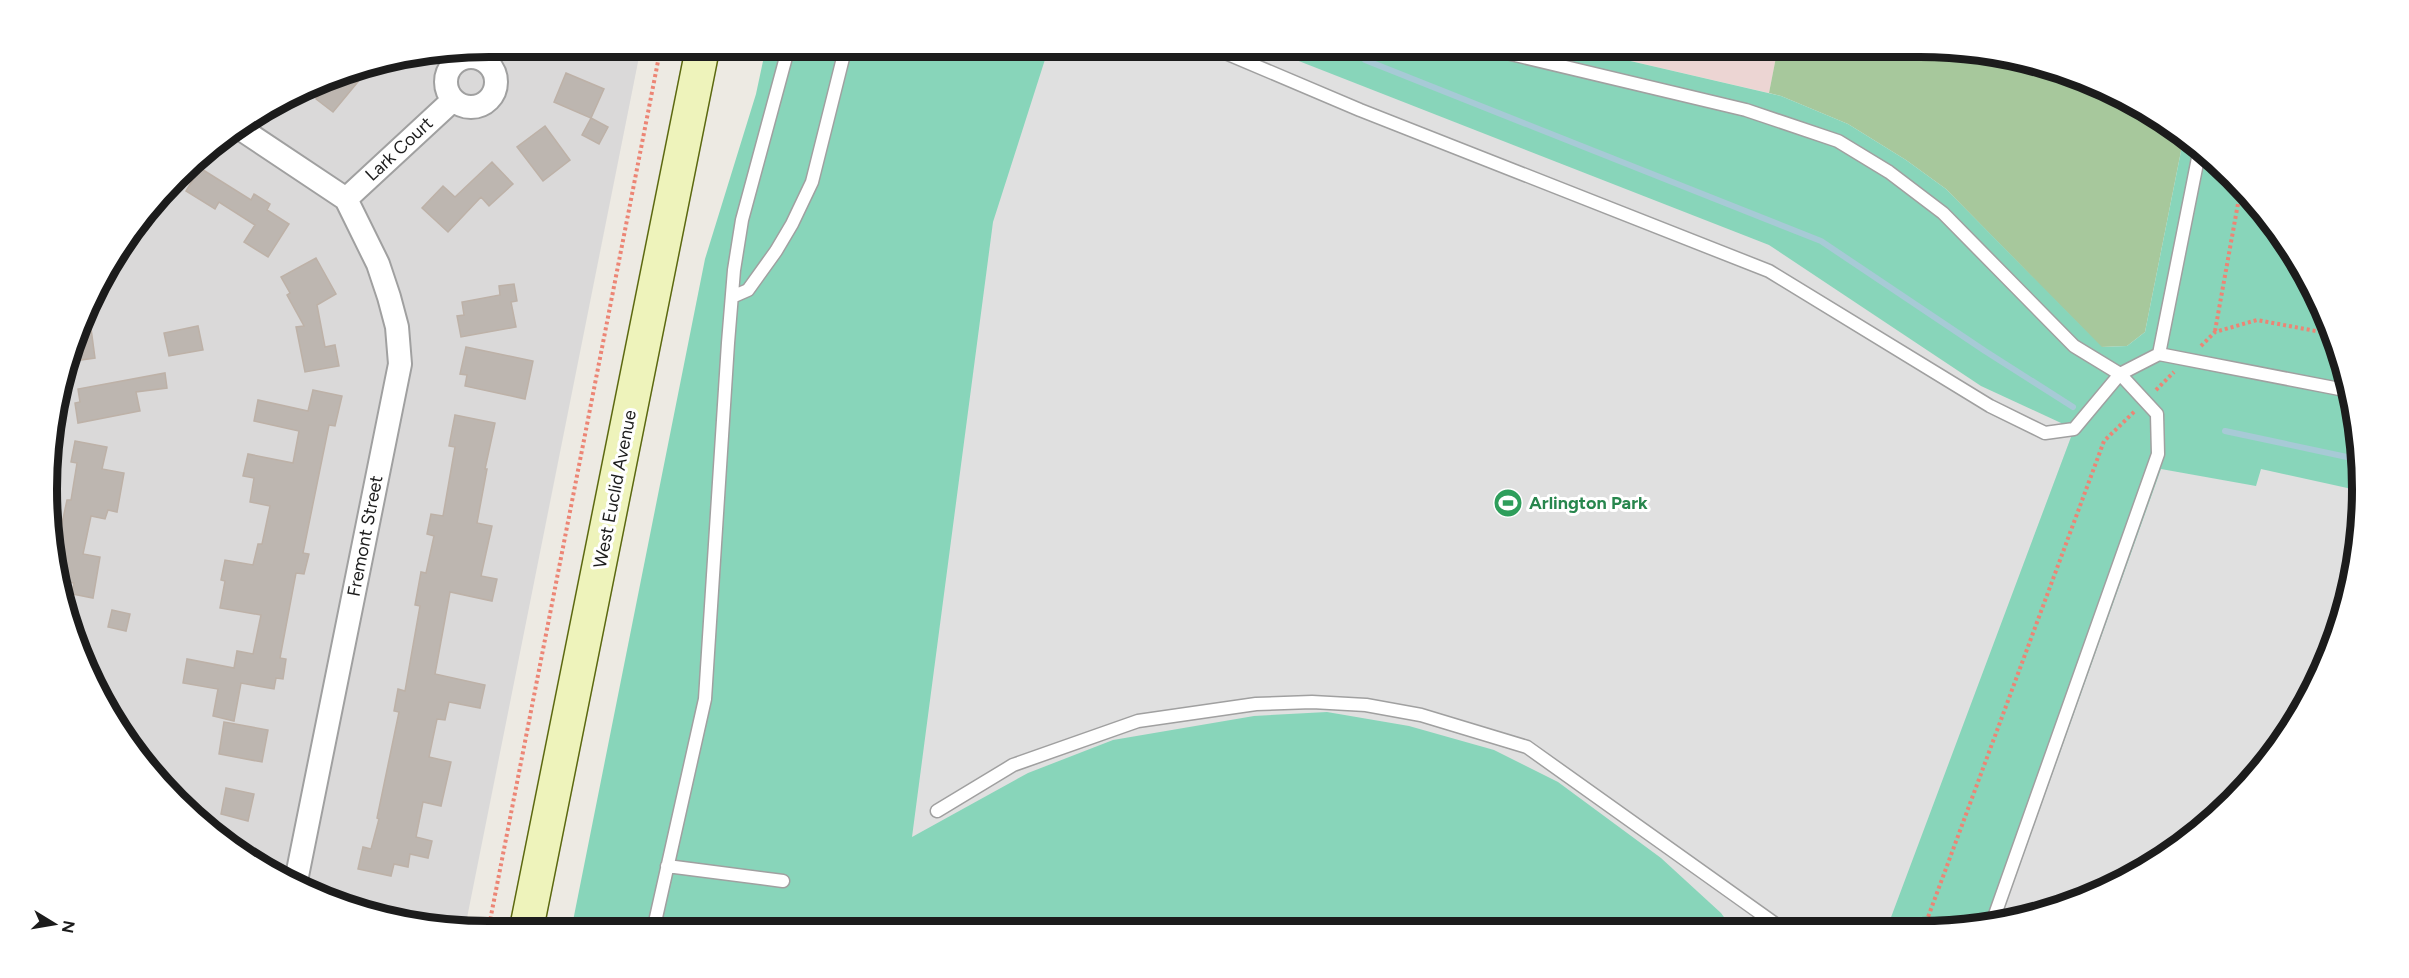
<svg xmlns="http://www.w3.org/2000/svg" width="2409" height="978" viewBox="0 0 2409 978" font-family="Figtree,sans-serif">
<rect width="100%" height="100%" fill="#edeae3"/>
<path fill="#dad9d9" d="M489,47H641L465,928L347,908L219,840L156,780L106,711L55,575L50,431L70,347L106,268L198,156L268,106L346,70Z"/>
<path fill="#ecd5d3" d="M1570,47H1778L1769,93Z"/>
<path fill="#a7c89c" d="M1920,46L2062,70L2141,106L2184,136L2145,332L2127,346L2101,347L1946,189L1906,160L1848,124L1781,96L1769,93L1778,47Z"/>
<path fill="#88d5ba" d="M766,47H1570L1781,96L1848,124L1906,160L1946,189L2102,347L2127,346L2145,332L2184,136L2211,156L2271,219L2317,293L2347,374L2362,460L2359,546L2339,631L2288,735L2212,822L2115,886L1978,928L571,931L705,259L756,94Z"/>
<path fill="#e0e0e0" d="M1049,47H1263L1769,245L1981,386L2074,429L1887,928H1732L1721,913L1661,858L1558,782L1494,750L1409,726L1327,712L1254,716L1113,740L1028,773L912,837L993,222Z
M2161,469L2256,486L2261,469L2361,491L2359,546L2339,631L2288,735L2211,822L2115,886L2000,921Z"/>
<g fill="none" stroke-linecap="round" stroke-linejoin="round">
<path stroke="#a7cad6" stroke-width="6" d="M1365,60L1821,241L1985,351L2073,407
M2225,431L2361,460"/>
</g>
<path fill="#bdb6b0" stroke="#bdb1a7" stroke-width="1.5" d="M371,66L333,112L316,99L322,92L313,85L346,70Z
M566,73L604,89L591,118L608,127L599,144L582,135L591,118L554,102Z
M545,126L570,160L543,181L517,147Z
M492,162L513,184L489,206L481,197L448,232L422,208L443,186L455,197Z
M200,168L251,200L254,194L270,204L267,210L289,224L268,257L244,242L255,225L219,202L215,209L186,191Z
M316,258L336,294L317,305L325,347L335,345L339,366L305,372L296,327L304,326L287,295L290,293L281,277Z
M514,284L517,301L511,302L516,327L461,337L457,316L464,315L462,302L500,295L499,286Z
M88,306L95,358L66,362L70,347Z
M198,326L203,350L169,356L164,333Z
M466,347L533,361L525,399L465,386L467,375L460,374Z
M165,373L167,388L136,392L140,411L78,423L75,403L80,402L78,389Z
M313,390L342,396L335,426L329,425L303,553L309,554L304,574L296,573L280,658L286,659L283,679L276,678L274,689L241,683L234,721L213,716L218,689L183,683L187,659L234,668L237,651L253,654L261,615L220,608L225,581L221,580L225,560L253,565L258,544H262L270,506L250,502L254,478L243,476L248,454L293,463L299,431L254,421L258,400L308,411Z
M455,415L495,423L485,469H487L477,523L492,526L481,576L497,579L492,601L450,592L435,674L485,685L480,708L449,702L445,720L437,719L429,757L451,762L441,806L423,802L416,837L432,841L428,858L410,854L408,867L394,864L391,876L358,869L363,847L371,849L379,819L377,818L399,712L394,711L398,689L405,691L420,606L415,605L421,572L426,573L434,536L427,534L431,514L443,516L455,447L449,446Z
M75,441L107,447L102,469L124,473L117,512L108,510L105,519L91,516L83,554L100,557L93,598L72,594L74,583L57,580L55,575V565L61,528L67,500H71L77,463L71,462Z
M112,610L130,614L126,631L108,627Z
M224,722L268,730L262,762L219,754Z
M226,788L254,794L248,821L221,814Z"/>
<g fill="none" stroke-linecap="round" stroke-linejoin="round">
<g stroke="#a0a0a0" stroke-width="15">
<path id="service" d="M1209,46L1360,110L1769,271L1990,406L2045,433L2074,429L2120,374L2159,354L2350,391
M1477,46L1746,110L1838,141L1889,172L1943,213L2074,346L2120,374L2157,414L2158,454L1992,923
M732,297L748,290L776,251L792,224L812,182L846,46
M2159,354L2200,148
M937,811L1013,765L1138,721L1256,704L1312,702L1366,705L1421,715L1527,747L1781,928
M667,866L783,881
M653,931L705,699L728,343L734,270L742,220L789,46"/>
</g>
<g stroke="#a0a0a0" stroke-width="26">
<path id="minor" d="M446 82a25 25 0 1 1 50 0a25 25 0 1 1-50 0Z
M238,127L346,199L378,264L389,297L397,327L400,364L296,881
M346,199L453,100"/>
</g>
<g stroke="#5b680f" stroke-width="36">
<path id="secondary" d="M526,931L703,46"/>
</g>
<path stroke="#ec8575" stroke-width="4" stroke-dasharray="3 3" stroke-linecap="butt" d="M474,49V57
M2215,331L2241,187
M2201,346L2215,332L2257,320L2332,334
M2156,390L2174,372
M1924,928L2104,441L2136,410
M488,931L661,46"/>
<use href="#service" stroke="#fff" stroke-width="12"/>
<use href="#minor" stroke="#fff" stroke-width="22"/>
<use href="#secondary" stroke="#eef3bb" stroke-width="33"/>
</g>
<defs>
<g id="stadium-disc" transform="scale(1.5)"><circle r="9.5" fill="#2e9e5b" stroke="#fff"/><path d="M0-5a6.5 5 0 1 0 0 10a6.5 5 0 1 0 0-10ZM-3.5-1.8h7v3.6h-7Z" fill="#fff"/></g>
</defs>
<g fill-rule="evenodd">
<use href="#stadium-disc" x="1508" y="503"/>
</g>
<g text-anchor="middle" stroke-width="6" stroke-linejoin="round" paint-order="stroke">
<g font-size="18" fill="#1c1c1c" stroke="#fff">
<text transform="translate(399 149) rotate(-43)" y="6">Lark Court</text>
<text transform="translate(615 489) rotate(-79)" y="6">West Euclid Avenue</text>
<text transform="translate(365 536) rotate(-79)" y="6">Fremont Street</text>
</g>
<g font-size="18" font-weight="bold" fill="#27864d" stroke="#fff" text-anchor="start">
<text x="1529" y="509">Arlington Park</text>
</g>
</g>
<path d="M0 0H2409V978H0ZM489 57H1920A432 432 0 0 1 2352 489V489A432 432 0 0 1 1920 921H489A432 432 0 0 1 57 489V489A432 432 0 0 1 489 57Z" fill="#fff" fill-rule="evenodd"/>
<path fill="none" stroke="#1c1c1c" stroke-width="8" d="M489 57H1920A432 432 0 0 1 2352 489V489A432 432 0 0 1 1920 921H489A432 432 0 0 1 57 489V489A432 432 0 0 1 489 57Z"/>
<g transform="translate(54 924) rotate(101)" stroke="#ffffff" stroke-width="4.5" paint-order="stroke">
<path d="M0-4.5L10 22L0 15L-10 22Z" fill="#1c1c1c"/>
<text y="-9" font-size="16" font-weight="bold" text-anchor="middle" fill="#1c1c1c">N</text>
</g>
</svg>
